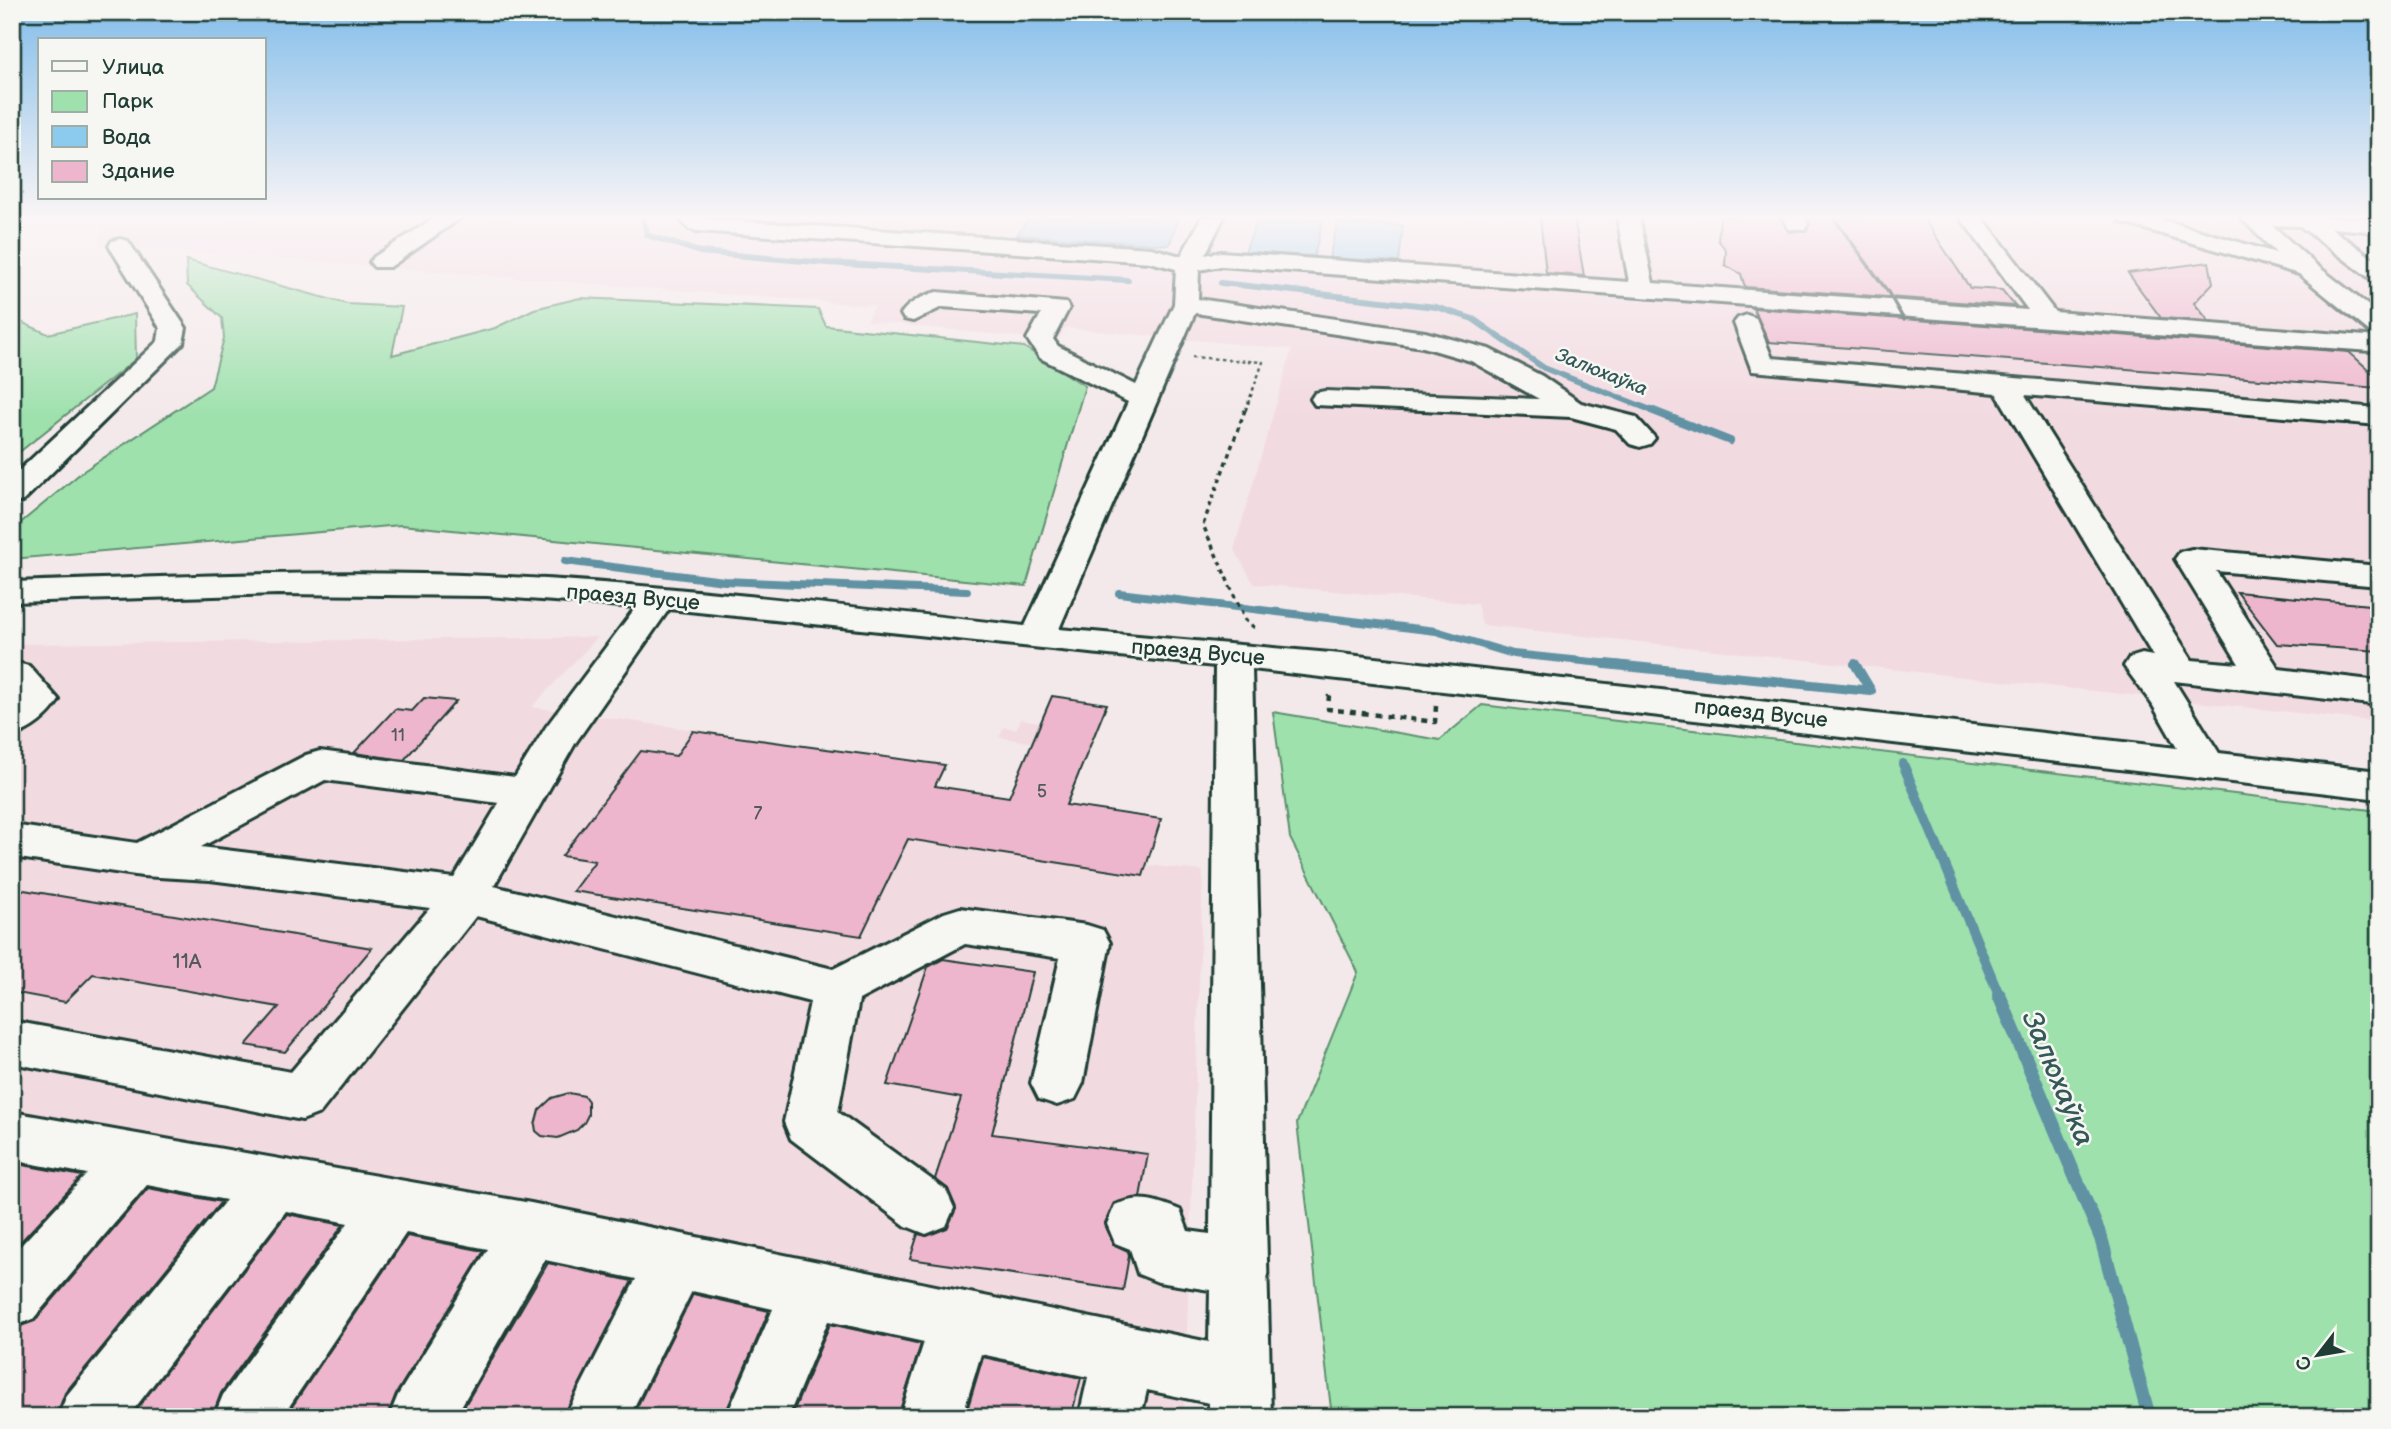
<svg xmlns="http://www.w3.org/2000/svg" width="2391" height="1429" viewBox="0 0 2391 1429" font-family="'Balsamiq Sans',sans-serif">
<rect width="100%" height="100%" fill="#f4e9ea"/>
<filter id="ink" filterUnits="userSpaceOnUse"><feTurbulence type="fractalNoise" baseFrequency=".0143" numOctaves="2"/><feDisplacementMap in="SourceGraphic" scale="14" xChannelSelector="R" yChannelSelector="G"/><feConvolveMatrix kernelMatrix="1 2 1 2 8 2 1 2 1" color-interpolation-filters="sRGB"/></filter>
<g filter="url(#ink)">
<path fill="#f2dae1" d="M102,217H2379V722L1482,625L1477,604L1254,584L1234,549L1292,349L1066,328L1057,341L867,321L875,306L100,245Z
M598,637L532,707L945,765L935,786L1009,797L1033,743L999,737L1004,727L1016,729L1021,719L1040,722L1052,696L1107,704L1067,805L1161,819L1147,865L1203,871L1184,1417H12V644Z"/>
<path fill="#9ee1ad" stroke="#5e8f70" stroke-width="2" d="M186,260L347,304L402,307L392,355L495,328L534,309L580,298L818,309L826,326L1024,347L1085,386L1026,586L401,525L12,559V530L82,472L211,387L224,338L222,318L187,285Z
M135,314L136,359L12,458V318L48,334Z
M1482,705L2379,811V1417H1332L1297,1123L1358,972L1290,838L1273,712L1440,740Z"/>
<path fill="#8ccbed" stroke="#6092a3" stroke-width="2" d="M1029,217H1179L1169,245L1017,235Z
M1258,217L1323,221L1314,256L1245,252Z
M1338,221L1403,226L1399,262L1329,258Z"/>
<g fill="none" stroke-linecap="round" stroke-linejoin="round">
<path stroke="#6092a3" stroke-width="6" d="M643,217L647,235L700,252L827,263L1128,280
M1221,283L1436,307L1473,319L1544,368L1656,412"/>
<path stroke="#6092a3" stroke-width="8" d="M1651,410L1730,441
M565,561L724,581L967,591
M1119,593L1436,631L1513,654L1622,665"/>
<path stroke="#6092a3" stroke-width="10" d="M1605,664L1871,691
M1855,664L1871,691
M1903,764L2000,997"/>
<path stroke="#6092a3" stroke-width="14" d="M1999,995L2101,1238L2149,1417"/>
</g>
<path fill="#eeb6cc" stroke="#1f3d34" stroke-width="2" d="M1540,217H1574L1584,276L1546,273Z
M1720,217H1780L1789,232L1807,230L1810,223L1807,217H1923L1970,288L2002,290L2015,306L1745,287L1741,274L1725,265L1726,250L1718,240Z
M2209,262L2213,283L2194,303L2209,321L2161,318L2128,273Z
M1753,308L2349,352L2379,379V388L1769,342Z
M2237,592L2379,606V651L2277,644Z
M1052,696L1107,704L1066,805L1161,819L1143,876L908,839L861,936L573,891L595,861L562,856L641,751L676,756L693,731L945,765L935,786L1009,797Z
M424,698L456,701L404,760L354,753L395,709L412,711Z
M12,888L372,948L285,1052L246,1045L279,1007L93,974L65,1002L12,992Z
M943,959L1033,972L992,1134L1148,1154L1140,1197L1114,1203L1105,1223L1113,1244L1128,1251L1129,1256L1123,1290L910,1259L918,1234L927,1236L947,1228L956,1209L948,1189L935,1179L961,1098L887,1085L928,967Z
M569,1093L584,1096L588,1101V1115L584,1123L577,1130L558,1138L542,1136L536,1131L535,1125L539,1110L552,1098Z
M12,1163L82,1176L12,1251Z
M148,1188L221,1202L65,1393L56,1417H12V1329L35,1321Z
M287,1214L343,1225L221,1393L212,1417H131Z
M407,1236L484,1251L396,1394L387,1417H285Z
M548,1263L632,1281L563,1417H458Z
M693,1294L769,1311L724,1417H632Z
M830,1324L921,1344L898,1417H791Z
M983,1357L1081,1378L1071,1417H965Z"/>
<g fill="none" stroke-linecap="round" stroke-linejoin="round">
<g stroke="#1f3d34" stroke-width="6">
<path id="minor" d="M436,217H462L390,267H374L370,262L374,257Z
M678,217L1151,248L1181,256L1202,217H1224L1205,255L1221,252L1629,282L1617,217H1639L1653,283L2028,310L1960,217H1982L2055,312L2379,337V349L2371,351L1221,266L1199,270L1198,299L1425,332L1489,349L1542,376L1581,403L1636,417L1655,438L1650,444L1640,447L1630,444L1616,429L1571,417L1315,405L1311,399L1315,393L1325,391L1539,399L1471,361L1423,347L1195,313L1059,629L1331,653L2177,748L2152,704L2124,666L2129,658L2142,654L2153,656L1996,393L1752,371L1734,323L1738,318L1747,315L1756,318L1772,358L2379,408V425L2025,395L2192,660L2239,664L2175,559L2180,552L2192,549L2379,566V586L2216,571L2279,669L2379,681V705L2174,681L2219,753L2379,771V799L1252,669L1271,1417H1209V1403L1147,1390L1141,1417H1079L1088,1377L981,1354L962,1417H900L924,1342L828,1321L788,1417H726L773,1309L692,1291L629,1417H565L636,1279L545,1260L455,1417H389L398,1395L488,1249L406,1233L282,1417H214L223,1395L348,1223L286,1211L128,1417H58L67,1395L226,1200L147,1185L33,1319L12,1327V1255L87,1174L12,1160V1112L531,1203L1209,1342L1210,1290L1158,1282L1138,1274L1130,1249L1115,1243L1107,1224L1115,1205C1141,1195 1154,1200 1180,1210L1188,1231L1210,1234L1215,666L669,609L576,742L494,886L833,969L944,913L960,908L1087,925L1103,930L1110,943L1083,1083L1075,1099L1057,1105L1039,1099L1031,1083L1060,958L965,944L859,1000L838,1112L946,1190L954,1208L946,1226L926,1234L906,1226L791,1139L784,1122L810,1002L476,916L320,1113L302,1120L12,1063V1021L291,1072L430,908L210,880L142,876L12,857V825L137,843L306,755L320,751L515,777L546,727L636,607L487,596L277,594L12,602V582C171,577 330,569 488,576C667,584 846,607 1025,626L1128,402L1040,358L1027,339L1041,314L942,307L913,321L904,319L901,314C908,303 924,295 937,292L1066,303L1069,308L1053,339L1058,346L1136,385L1174,304L1176,269L1150,262L697,231L689,229ZM325,780L499,803L454,878L201,847Z
M1782,217H1804L1808,224L1805,229H1789Z
M2118,217H2153L2276,253L2240,217L2379,218V232L2331,228L2379,263V281L2371,279L2300,226L2272,225L2315,264L2379,314V335L2370,332L2299,274L2121,222Z
M120,239L128,241L186,328L183,343L23,501L12,503V477L158,341L160,328L109,246L112,241Z
M12,662L29,666L59,700C49,716 31,731 12,736V703L17,699L12,693Z"/>
</g>
<path stroke="#1f3d34" stroke-width="2.5" stroke-dasharray="3.5 3.5" stroke-linecap="butt" d="M1192,357L1263,362L1245,412"/>
<path stroke="#1f3d34" stroke-width="3.5" stroke-dasharray="4.5 4.5" stroke-linecap="butt" d="M1245,410L1203,525L1245,620L1255,628"/>
<path stroke="#1f3d34" stroke-width="4.5" stroke-dasharray="6 6" stroke-linecap="butt" d="M1329,695L1328,709L1435,722L1436,706"/>
<use href="#minor" fill="#f6f6f2" fill-rule="evenodd"/>
<path stroke="#1f3d34" stroke-width="3.5" d="M1833,217L1888,292L1904,320"/>
</g>
</g>
<linearGradient id="sky" x2="0" y2="1"><stop stop-color="#83bdea"/><stop offset="0.52" stop-color="#faf5f6"/><stop offset="1" stop-color="#faf5f6" stop-opacity="0"/></linearGradient>
<rect width="2391" height="417" fill="url(#sky)"/>
<g text-anchor="middle" stroke-width="5" stroke-linejoin="round" paint-order="stroke">
<g font-size="18" fill="#535b5a">
<text x="398" y="741">11</text>
<text x="1042" y="797">5</text>
<text x="758" y="819">7</text>
</g>
<g font-size="19" font-style="italic" fill="#355959" stroke="#f6f6f2">
<text transform="translate(1602 371) rotate(22)" y="7">Залюхаўка</text>
</g>
<g font-size="21" fill="#1f3d34" stroke="#f6f6f2">
<text transform="translate(633 597) rotate(5)" y="7">праезд Вусце</text>
<text transform="translate(1198 652) rotate(5)" y="7">праезд Вусце</text>
<text transform="translate(1761 713) rotate(6)" y="7">праезд Вусце</text>
</g>
<g font-size="21" fill="#535b5a">
<text x="187" y="968">11А</text>
</g>
<g font-size="28" font-style="italic" fill="#355959" stroke="#f6f6f2">
<text transform="translate(2059 1078) rotate(67)" y="10">Залюхаўка</text>
</g>
</g>
<rect width="2391" height="1429" fill="none" stroke="#f6f6f2" stroke-width="42"/>
<rect x="21" y="21" width="2349" height="1387" fill="none" stroke="#1f3d34" stroke-width="2.5" filter="url(#ink)"/>
<rect x="38" y="38" width="228" height="161" fill="#f6f6f2" stroke="#a0aca6" stroke-width="2"/>
<rect x="52" y="61" width="35" height="10" fill="#f6f6f2" stroke="#a0aca6" stroke-width="2"/>
<text x="102" y="74" font-size="21" fill="#1f3d34">Улица</text>
<rect x="52" y="91" width="35" height="21" fill="#9ee1ad" stroke="#a0aca6" stroke-width="2"/>
<text x="102" y="108" font-size="21" fill="#1f3d34">Парк</text>
<rect x="52" y="126" width="35" height="21" fill="#8ccbed" stroke="#a0aca6" stroke-width="2"/>
<text x="102" y="144" font-size="21" fill="#1f3d34">Вода</text>
<rect x="52" y="161" width="35" height="21" fill="#eeb6cc" stroke="#a0aca6" stroke-width="2"/>
<text x="102" y="178" font-size="21" fill="#1f3d34">Здание</text>
<g transform="translate(2318 1355) rotate(239)" stroke="#f6f6f2" stroke-width="5" paint-order="stroke">
<path d="M0-5L12 26L0 18L-12 26Z" fill="#1f3d34"/>
<text y="-10" font-size="19" font-weight="bold" text-anchor="middle" fill="#1f3d34">С</text>
</g>
</svg>
